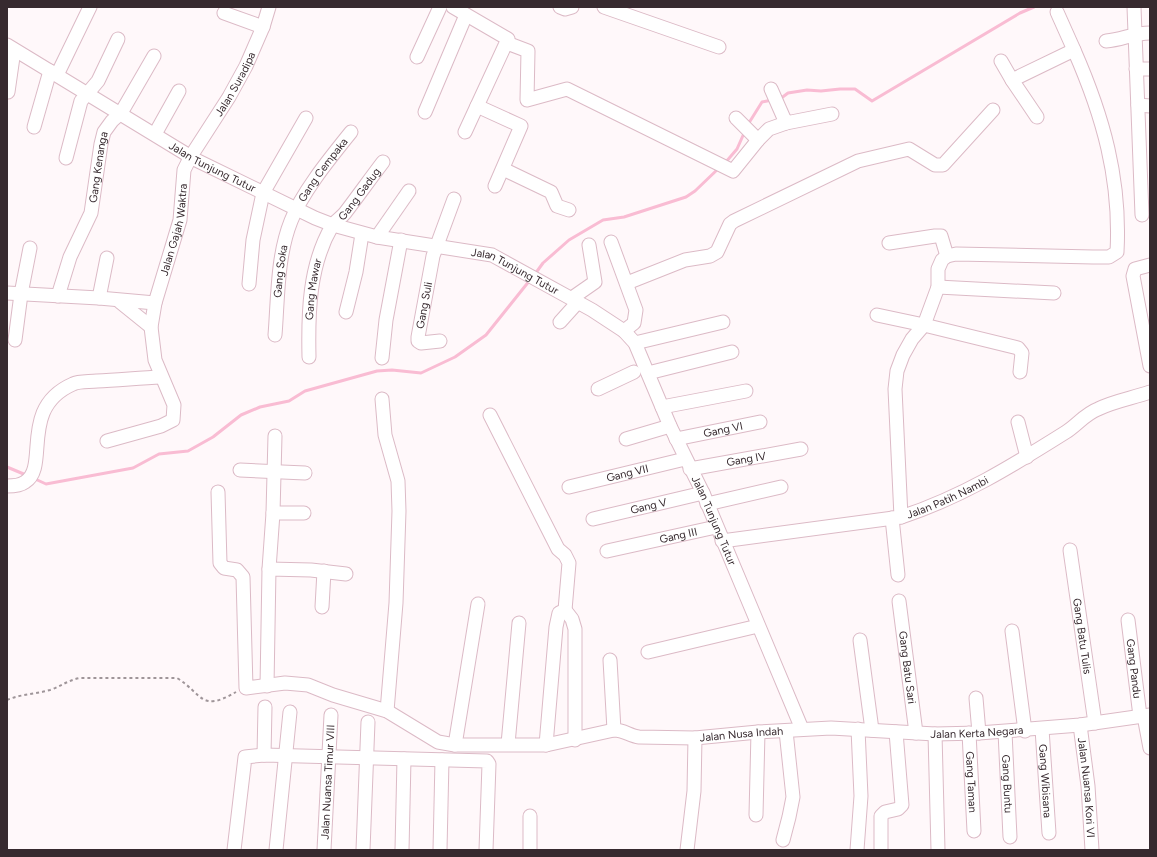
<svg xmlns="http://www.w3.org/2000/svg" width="1157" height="857" viewBox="0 0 1157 857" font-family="Figtree,sans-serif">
<rect width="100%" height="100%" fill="#fff8fa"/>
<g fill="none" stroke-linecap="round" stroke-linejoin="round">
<path stroke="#f9bcd3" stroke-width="3" d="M780,99L788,93L807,90L821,91L840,89H855L872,101L1020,13L1034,7
M747,126L762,102L772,100
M725,163L737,149L745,131
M535,274L543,263L569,240L603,220L624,217L686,197L695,191L719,168
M7,467L26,475
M33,478L46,484L133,468L159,454L188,451L213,437L241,415L260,407L289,401L305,391L377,371L392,370L421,373L455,357L486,335L530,280"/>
<g stroke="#dcbac6" stroke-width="15">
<g id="minor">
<path d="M453,7L508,39L465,132"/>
<path d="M560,7L565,9L572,7"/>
<path d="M604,7L719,47"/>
<path d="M1134,7L1142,215"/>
<path d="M1057,12L1074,50"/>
<path d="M224,13L263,27"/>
<path d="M1106,41C1122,40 1133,33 1150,33"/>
<path d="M507,43L528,51L527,100L567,89L733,171L758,140L769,129L786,123"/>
<path id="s1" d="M7,45L196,160L315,218L333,225L377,237L492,255L592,310L624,331L635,343L670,426L703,493L802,729"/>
<path d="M417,57L440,7"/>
<path d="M1136,69H1150"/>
<path d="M57,75L90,7"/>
<path d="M1012,80L1037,117"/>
<path d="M771,89L786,123L832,114"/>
<path d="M8,92L14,50"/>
<path d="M1138,105L1150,106"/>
<path d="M477,106L521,126L495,186"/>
<path d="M425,112L466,15"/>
<path d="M736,118L758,140"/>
<path d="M34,127L50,71"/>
<path d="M155,134L179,91"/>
<path d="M66,158L81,101L98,81L118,39"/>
<path d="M503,169L551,192L557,206L569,210"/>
<path d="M377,237L409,191"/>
<path d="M611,242L636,310L634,323L624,331"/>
<path d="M889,243L935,236H941L947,256"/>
<path d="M1150,265L1135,269L1133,276L1150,366"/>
<path d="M627,283L685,260L710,256L717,252L730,224L734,221L858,161L909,149L935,165H943L993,110"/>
<path d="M249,284L253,240L263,193L306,118"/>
<path d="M938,287L1054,293"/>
<path d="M7,293L99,298L155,303"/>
<path id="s2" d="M58,296L70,257L91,213L101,144L104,132L112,121L121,113L154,56"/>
<path d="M99,298L107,258"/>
<path d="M572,298L595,282L589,245"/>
<path d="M120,302L151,327"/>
<path d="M346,312L356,272L362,234"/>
<path d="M877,315L924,325L1018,348L1022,353L1020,372"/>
<path d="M560,322L578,302"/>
<path id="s3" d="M275,335C278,298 277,256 291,221C302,192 331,157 351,132"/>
<path d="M15,340L21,294L30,248"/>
<path id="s4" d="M440,341L421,343L418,341V337L433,256L454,199"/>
<path d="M635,343L723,322"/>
<path id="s5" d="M309,357C308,313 309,265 332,226C335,221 341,218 345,213C358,196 370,179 383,162"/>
<path d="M382,358L386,320L401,240"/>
<path d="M648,373L732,352"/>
<path d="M598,389L634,372"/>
<path d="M382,399L385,435L398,481L399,511L396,603L387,711"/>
<path d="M662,407L746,391"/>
<path d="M490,415L558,549L565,555L569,563L565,610L559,613L556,627L546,745"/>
<path d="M1018,422L1027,457"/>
<path d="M626,439L670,426"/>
<path id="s6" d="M676,439L760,422"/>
<path id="s7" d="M107,441L161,426L173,420L174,405L155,360L151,327L155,303L180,220L184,170L191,156L229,97L246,66L263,27L269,7"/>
<path id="s8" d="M690,469L801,449"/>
<path d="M240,470L305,473"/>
<path d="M7,486C12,486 21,485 25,482C50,467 18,408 73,384C79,381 89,382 97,381C118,380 140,378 161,377"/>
<path id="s9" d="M569,487L685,459"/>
<path d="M218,492L220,563L224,568L237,570L243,577L246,688L285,683L308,685L333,695L387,711L438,742L455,745H546L614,730"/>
<path d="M707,504L781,487"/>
<path d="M273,513H304"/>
<path d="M901,517L895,389L897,371L903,355L912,339L924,325L938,287V269L942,260L947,256L956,254L1093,257H1109L1117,252C1121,179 1103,116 1074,50L1012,80L1001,61"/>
<path d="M892,518L898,575"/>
<path id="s10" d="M593,519L703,493"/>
<path id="s11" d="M722,541L901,517C962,497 1012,466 1066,432C1077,425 1085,414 1098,409C1114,401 1133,398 1150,392"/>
<path id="s12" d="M1070,550L1095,723"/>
<path id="s13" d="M607,551L716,527"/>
<path d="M269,569L273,513L275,436"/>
<path id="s14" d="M899,601L916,733"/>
<path d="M322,607L324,571"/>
<path d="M565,610L572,619L575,629V740"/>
<path id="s15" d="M1128,620L1140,716"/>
<path d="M1012,631L1025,731"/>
<path d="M860,640L872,730"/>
<path d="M648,652L758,626"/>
<path d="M610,660L614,730C624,730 630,736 639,737L695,738"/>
<path d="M267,686L269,569L311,570L346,574"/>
<path d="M976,698L979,733"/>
<path d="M1144,716L1150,748"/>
<path id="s16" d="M1080,725L1088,786L1092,850"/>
<path id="s17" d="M1042,729L1049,833"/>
<path id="s18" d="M1005,732L1010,837"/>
<path id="s19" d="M969,733L974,831"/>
<path d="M935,734L938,850"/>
<path d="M508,744L519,623"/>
<path d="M455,745L478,604"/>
<path d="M264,755L265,707"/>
<path d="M756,815L758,732"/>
<path d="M783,840L789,817L793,797L786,731"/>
<path d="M234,850L245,757L264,755L487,761L489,764L486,850"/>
<path d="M276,850L290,712"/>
<path id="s20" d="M324,850L331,715"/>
<path d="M363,850L368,722"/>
<path d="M402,850L404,759"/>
<path d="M440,850L442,760"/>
<path d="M530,850V816"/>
<path id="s21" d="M687,850L694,791L695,738L758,732L831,728L935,734L979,733L1080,725L1150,715"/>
<path d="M857,850L861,796L858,729"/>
<path d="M881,850V816L885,812L898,809L902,805L896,732"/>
</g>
</g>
<path stroke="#9f9599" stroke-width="2" stroke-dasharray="3 3" stroke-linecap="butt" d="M7,700C21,694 36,694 50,690C61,686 69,680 80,678H177C203,694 200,713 236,692"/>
<use href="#minor" stroke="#fff" stroke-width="13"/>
</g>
<g text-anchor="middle" stroke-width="4" stroke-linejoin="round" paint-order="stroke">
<g font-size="11" fill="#372a2f" stroke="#fff">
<text dy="4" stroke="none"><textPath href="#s7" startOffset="428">Jalan Suradipa</textPath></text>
<text dy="4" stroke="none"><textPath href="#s1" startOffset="239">Jalan Tunjung Tutur</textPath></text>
<text dy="4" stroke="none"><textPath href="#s2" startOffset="136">Gang Kenanga</textPath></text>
<text dy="4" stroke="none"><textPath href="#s3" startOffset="176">Gang Cempaka</textPath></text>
<text dy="4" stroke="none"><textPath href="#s5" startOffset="177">Gang Gadug</textPath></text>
<text dy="4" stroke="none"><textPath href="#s7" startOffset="267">Jalan Gajah Waktra</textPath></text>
<text dy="4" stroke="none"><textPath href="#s3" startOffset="64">Gang Soka</textPath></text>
<text dy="4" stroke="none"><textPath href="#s1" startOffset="562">Jalan Tunjung Tutur</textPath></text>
<text dy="4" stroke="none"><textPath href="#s5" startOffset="68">Gang Mawar</textPath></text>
<text dy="4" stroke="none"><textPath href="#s4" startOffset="59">Gang Suli</textPath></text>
<text dy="4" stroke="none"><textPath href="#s6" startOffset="48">Gang VI</textPath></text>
<text dy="4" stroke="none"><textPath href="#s8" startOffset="57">Gang IV</textPath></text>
<text dy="4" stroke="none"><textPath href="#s9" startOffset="60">Gang VII</textPath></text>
<text dy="4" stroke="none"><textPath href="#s11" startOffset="231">Jalan Patih Nambi</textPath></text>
<text dy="4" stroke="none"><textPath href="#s10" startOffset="57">Gang V</textPath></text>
<text dy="4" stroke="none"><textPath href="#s1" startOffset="898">Jalan Tunjung Tutur</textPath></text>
<text dy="4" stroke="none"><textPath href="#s13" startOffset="73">Gang III</textPath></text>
<text dy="4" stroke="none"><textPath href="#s12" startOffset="87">Gang Batu Tulis</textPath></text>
<text dy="4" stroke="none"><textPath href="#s14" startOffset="67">Gang Batu Sari</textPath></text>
<text dy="4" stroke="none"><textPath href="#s15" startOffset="49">Gang Pandu</textPath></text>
<text dy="4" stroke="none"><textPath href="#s21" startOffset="395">Jalan Kerta Negara</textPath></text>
<text dy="4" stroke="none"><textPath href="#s21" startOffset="159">Jalan Nusa Indah</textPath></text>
<text dy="4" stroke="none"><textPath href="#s17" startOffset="52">Gang Wibisana</textPath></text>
<text dy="4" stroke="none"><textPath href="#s20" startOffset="68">Jalan Nuansa Timur VIII</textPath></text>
<text dy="4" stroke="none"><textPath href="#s19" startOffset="49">Gang Taman</textPath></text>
<text dy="4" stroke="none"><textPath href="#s18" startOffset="52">Gang Buntu</textPath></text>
<text dy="4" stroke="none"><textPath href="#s16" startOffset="63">Jalan Nuansa Kori VI</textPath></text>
</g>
</g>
<rect width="1157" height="857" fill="none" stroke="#372a2f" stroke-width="16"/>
</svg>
